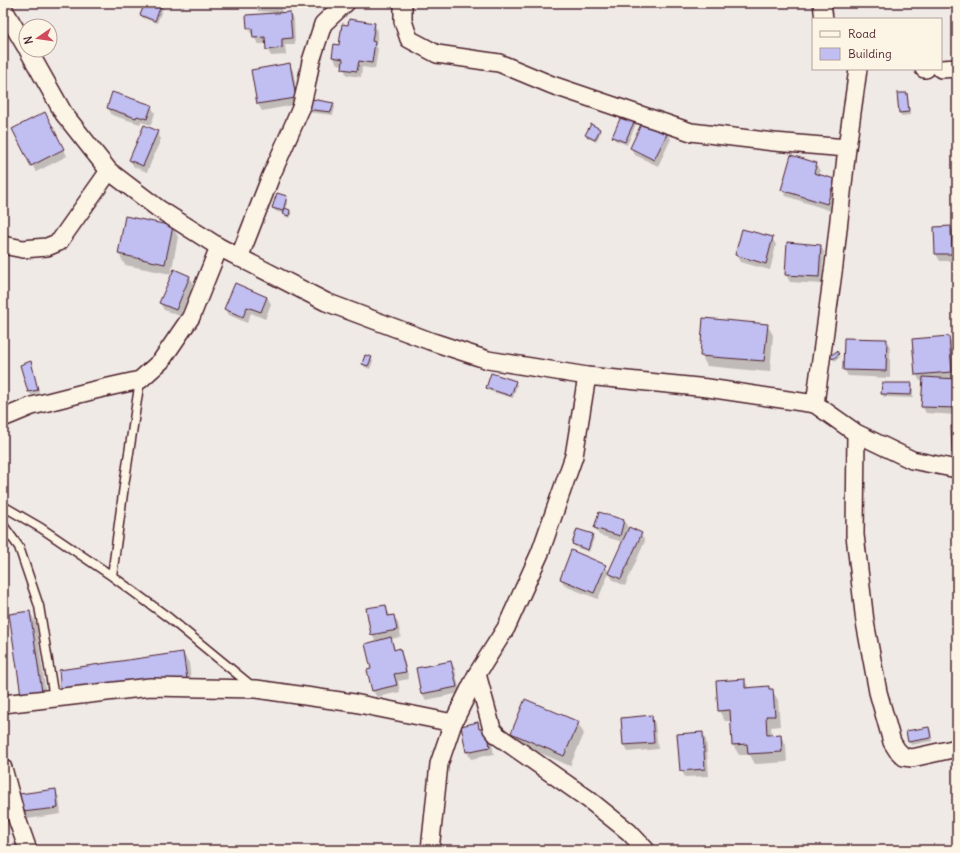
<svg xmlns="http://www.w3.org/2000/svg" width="960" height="853" viewBox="0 0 960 853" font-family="Delius,sans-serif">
<rect width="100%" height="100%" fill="#f0eae7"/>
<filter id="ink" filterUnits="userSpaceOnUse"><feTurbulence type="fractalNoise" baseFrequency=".025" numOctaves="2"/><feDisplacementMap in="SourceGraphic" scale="8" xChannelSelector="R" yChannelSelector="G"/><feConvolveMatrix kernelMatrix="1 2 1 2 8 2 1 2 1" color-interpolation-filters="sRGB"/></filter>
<g filter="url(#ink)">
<path fill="#0003" d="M146,3H165L157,23L143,18L141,15Z
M253,3H296L295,6L283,5L281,14H290L294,20L295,45H285L286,55L271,56L267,49L266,44H258L254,37V35H252L248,28L247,16L277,13L258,11Z
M374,24L378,31L376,46L378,49L375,69L362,67L361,77L347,75L343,68V65L337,64L333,57L340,46L349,27Z
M289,64L293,71L299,104L262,111L258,104Z
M113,93L151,106L155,113L151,125L141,122L140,124L112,115L108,108Z
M906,94L908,97L910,115L902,116L900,113Z
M333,104L335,107L333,115L306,112L305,109Z
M623,114L637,122L627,145L615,140L613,137Z
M49,120L67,156L36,172L14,129Z
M599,129L601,132L596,142L588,138L586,135Z
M157,132L161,139L147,172L134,167L130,160Z
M667,132L671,139L658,166L635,155L631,148Z
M816,164L820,171L819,175L834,180L838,187L831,211L786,196L782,190Z
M287,197L288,200L286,210L290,211L292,214L290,218L286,217L284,214L275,211L273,208Z
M172,226L178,237L171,274L125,265L119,254Z
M951,227L955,234L956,261H940L936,254Z
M772,238L776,245L770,270L740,262L736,255Z
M820,245L824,252L822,284L790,282L786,275Z
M174,270L190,277L194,284L180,316L164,310L160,303Z
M267,297L271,304L265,319L251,313L247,323L229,315L225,309Z
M767,325L773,335L770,372L707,366L701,355Z
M949,337L953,344L955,380H957V415L926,413L922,406L924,381H920L916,374Z
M886,340L890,347V378L848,376L844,369Z
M836,352L840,357L835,361L832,356Z
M371,358L373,361L370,369L365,367L363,364Z
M30,362L32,365L39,393L31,395L29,392L21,365Z
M515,382L517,385L513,398L489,391L487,388Z
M883,384H911L913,387V398L884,397L882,394Z
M957,426V460L953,453Z
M624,521L629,529L641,534L645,541L625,586L613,580L609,573L598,599L565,586L561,579L605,566L610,573L623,542L599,535L595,528Z
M578,530L592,535L594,538L589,552L575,547L573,544Z
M385,606L389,613L390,617L394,616L398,623L401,637L390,639L394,645L395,651L399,650L403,656L409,679L398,681L400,692L377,697L373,691L372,670L376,642L372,635Z
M30,612L36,623L47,702L28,705Z
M183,653L189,663L192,689L61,671Z
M451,662L455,669L460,693L426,700L422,693Z
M744,680L749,688L768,687L770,690H772L778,700L780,726L771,727L772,735H780L786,745L787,762L755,764L750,755H739L733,745L731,721H725L719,711Z
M651,716L655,723L658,749L628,752L624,745L622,719Z
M477,723L481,730L490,736L494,754L471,759L467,752L462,727Z
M578,723L584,734L570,766L518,743L512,733Z
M929,728L931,731L932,741L911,745L909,742Z
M702,733L706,740L709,776L685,777L681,770Z
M55,790L59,797L61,814L27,819L23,812Z"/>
<path fill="#c1bef1" stroke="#4a1f2b" d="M145,3H162L155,21L140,15Z
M290,12L292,38L282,39V48L266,50L265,37L253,38L252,28H247L246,15Z
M349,19L375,23L372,41L375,42L372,63L359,61L357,71L342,69L343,59L332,57L334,44L339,45L342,24L348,25Z
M290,63L296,98L257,104L251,70Z
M112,92L152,105L147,119L137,116L136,118L107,108Z
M897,93H907L909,112L899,113Z
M306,98L334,103L331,112L304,109Z
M45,112L64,149L31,166L12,129Z
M623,112L636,118L625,142L612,137Z
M643,120L668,132L654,160L630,148Z
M591,124L600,129L595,140L585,135Z
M144,125L158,131L143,166L129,160Z
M791,155L817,163L814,173L835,179L827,204L781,190Z
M277,193L287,196L283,211L272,208Z
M285,208L290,210L289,216L283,214Z
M125,216L173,226L165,264L118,254Z
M951,226L952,254H935L934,227Z
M742,229L773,237L766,264L735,255Z
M787,242L821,245L819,277L785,275Z
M174,269L190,276L176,310L159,303Z
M235,283L267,297L261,312L247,307L243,317L224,309Z
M703,318L768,324L764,361L700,356Z
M949,336L952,372L915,375L912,339Z
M844,338L887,339L886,371L843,370Z
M837,351L839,354L833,359L830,356Z
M365,355L372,357L368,366L362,364Z
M31,361L38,390L28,392L20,365Z
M491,373L516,381L511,396L486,388Z
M923,377L957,379V408L921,407Z
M882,383H912L911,395L881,394Z
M957,425V453H952L951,426Z
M599,512L624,520L620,536L594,528Z
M629,527L642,533L621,579L608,573Z
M577,529L593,534L588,550L572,544Z
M571,550L606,565L594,593L560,579Z
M386,605L388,616L394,615L397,630L371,635L366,608Z
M30,611L42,692L21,695L9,614Z
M391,637L394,650L400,648L406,672L394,674L397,685L372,691L367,670L371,669L365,644Z
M183,652L187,679L61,694L59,670Z
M451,661L457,687L421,694L416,668Z
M745,679V688L769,686V689H773L775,716H766L767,735L781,734L782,752L748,754L747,744L732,745L730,710L718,711L716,681Z
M525,699L579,722L564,756L511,733Z
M652,715L654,743L623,745L621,718Z
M478,722L479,729L487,728L490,747L466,752L461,726Z
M929,727L931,738L908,742L906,731Z
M703,732L705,769L680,771L677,734Z
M56,789L58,808L22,812L19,794Z"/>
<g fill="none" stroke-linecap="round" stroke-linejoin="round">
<g stroke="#4a1f2b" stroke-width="11">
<path id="service" d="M3,506L41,528L112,576L169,618L253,687
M3,525L19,547L39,606L54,698
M112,576L124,486L140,380"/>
</g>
<g stroke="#4a1f2b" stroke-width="20">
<path id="minor" d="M403,3V21L409,39L437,54L499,63L552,85L691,132L774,142L847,148
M822,3L824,19
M3,8L26,47
M28,50L64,114L109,171L159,209L219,247L326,302L430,341L488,360L587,376L708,388L815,404L856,433L912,460L957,469
M924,69H926
M941,69L957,68
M3,245L23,249L47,247L59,242L109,171
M239,258L271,176L301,108L306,87L311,61L323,24L342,6L346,3
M815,404L834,265L847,148L858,69
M3,418L32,406L95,390L140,380L161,361L191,317L219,247
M856,433L855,535L865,622L878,692L892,742L897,750L904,757L912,758L957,748
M477,674L492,729L498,736L588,799L629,832L646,850
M3,704L150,687L256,689L354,703L453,723
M3,768L16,816L28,850
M430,850L439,764L453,723L477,674L506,628L540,553L574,456L587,376"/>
</g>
<use href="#service" stroke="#fcf5e5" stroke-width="8"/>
<use href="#minor" stroke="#fcf5e5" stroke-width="17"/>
</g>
</g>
<rect width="960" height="853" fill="none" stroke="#fcf5e5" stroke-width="16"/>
<rect x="8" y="8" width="944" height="837" fill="none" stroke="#4a1f2b" stroke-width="1.5" filter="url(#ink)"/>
<rect x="812" y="18" width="130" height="52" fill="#fcf5e5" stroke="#b59f9b"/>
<rect x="820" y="31" width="20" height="6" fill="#fcf5e5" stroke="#b59f9b"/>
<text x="848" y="38" font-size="12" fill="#4a1f2b">Road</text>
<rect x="820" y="48" width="20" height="12" fill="#c1bef1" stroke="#b59f9b"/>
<text x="848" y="58" font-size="12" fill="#4a1f2b">Building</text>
<g transform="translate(38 38) rotate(257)"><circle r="19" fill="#fcf5e5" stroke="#b59f9b"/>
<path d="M0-3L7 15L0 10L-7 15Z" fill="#d1495b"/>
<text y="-6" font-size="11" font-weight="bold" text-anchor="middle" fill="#4a1f2b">N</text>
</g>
</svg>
